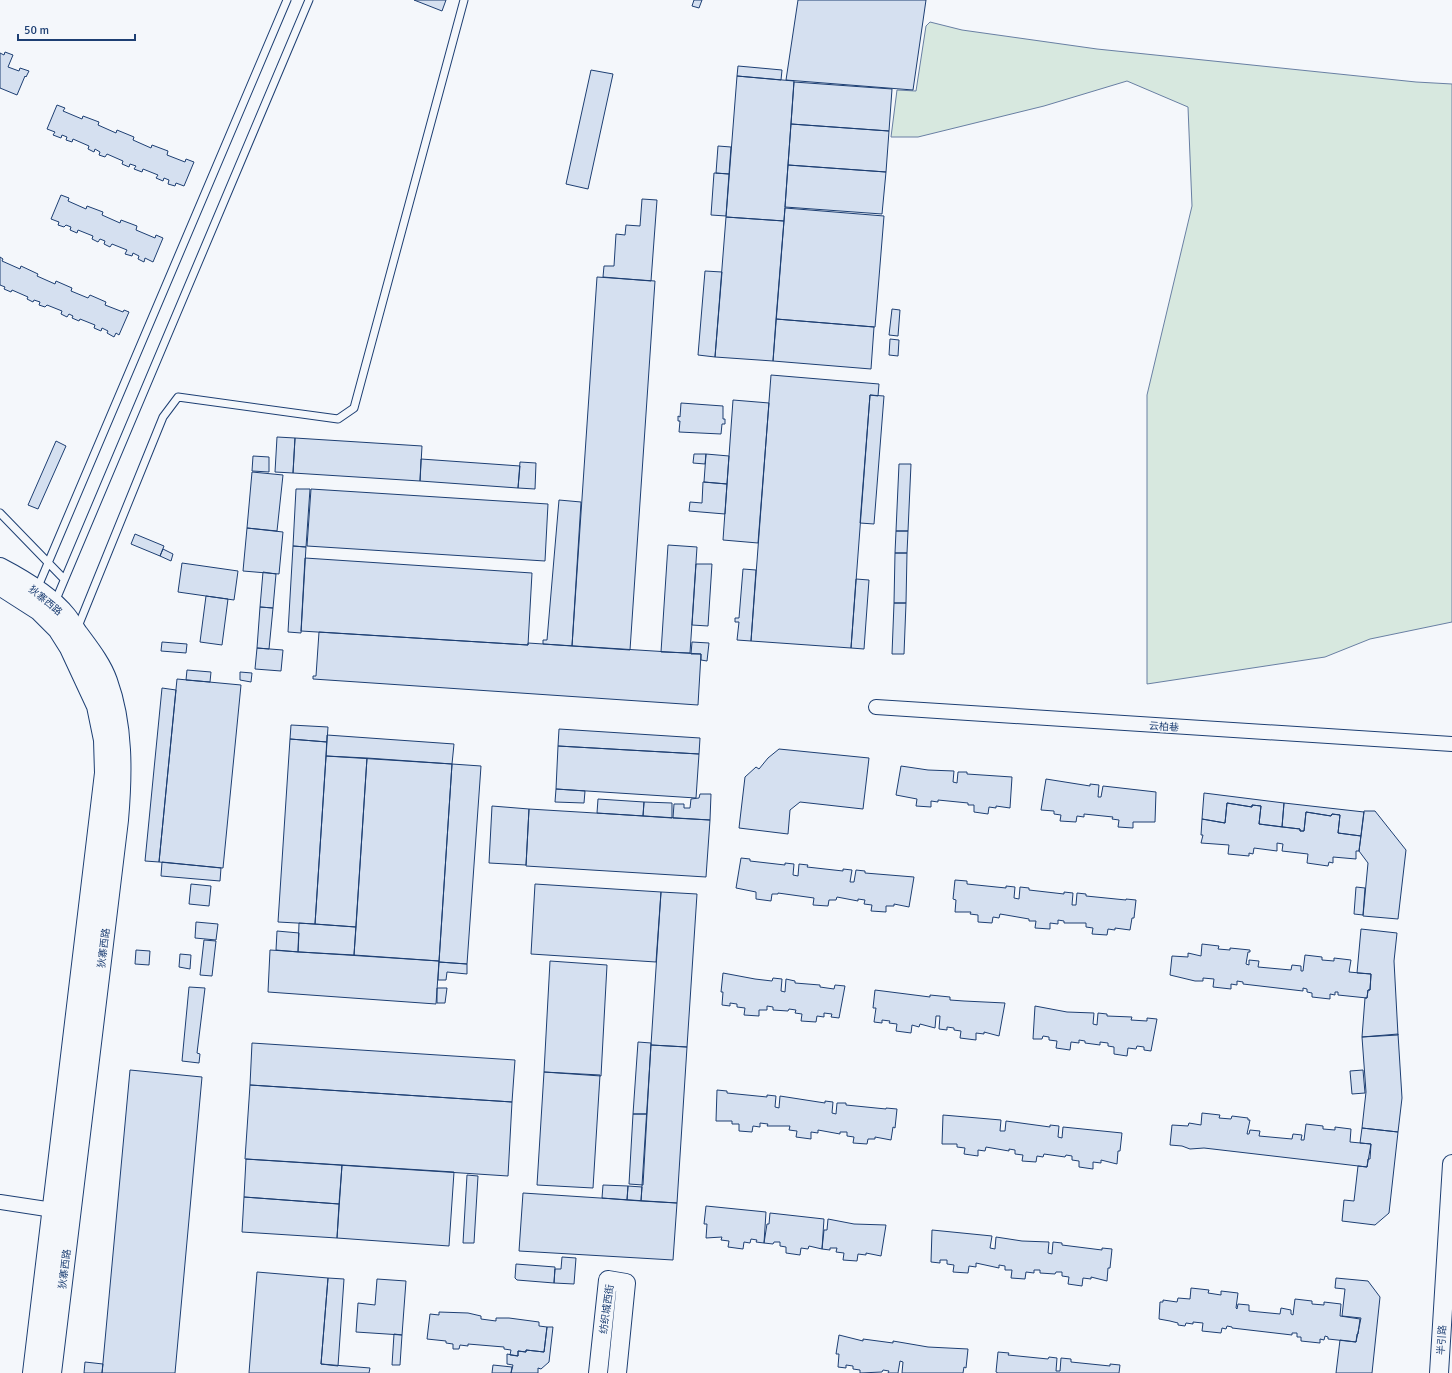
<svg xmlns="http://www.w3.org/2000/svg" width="1452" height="1373" viewBox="0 0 1452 1373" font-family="Signika,'Noto Sans SC',sans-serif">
<rect width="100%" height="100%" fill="#f4f7fb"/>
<path fill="#d7e8df" stroke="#687fa3" d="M930,22L962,30L1097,49L1416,82L1452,84V622L1370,639L1325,657L1147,684V395L1192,206L1188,107L1127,81L1044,106L918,137H891L897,90L916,91L926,26Z"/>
<path fill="#d5e0f0" stroke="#1d3f73" d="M414,0H446L442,11Z
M694,0H702L699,8L692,6Z
M798,0H926L913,90L786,80Z
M5,52L13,55L8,67L19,71L20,68L29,71L26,77L25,76L17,95L0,88V53L4,55Z
M738,66L782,70L781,80L737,76Z
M591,70L613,74L588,189L566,184Z
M737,76L794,81L784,221L726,217Z
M794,82L892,89L889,131L791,124Z
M57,105L65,108L63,111L82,119L83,116L99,122L98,125L116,133L117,130L134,137L133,140L151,148L152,145L168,151L167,155L185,162L186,159L194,162L184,186L176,183L175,186L168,184L169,180L164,178L163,181L156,178L158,175L143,169L142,172L134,169L136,166L130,164L129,167L122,164L123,161L107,154L105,157L99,155L100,152L95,149L94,152L88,149L89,146L73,139L72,142L66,140L67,137L62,135L61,138L53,135L55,132L47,129Z
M791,124L889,131L886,172L788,165Z
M718,146L731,147L729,174L716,173Z
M788,165L886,172L882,214L785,207Z
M714,173L729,174L726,216L711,215Z
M61,195L69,198L68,201L86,209L87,206L103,212L102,215L120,223L121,220L137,226L136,230L155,238L156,235L163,238L153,262L145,258L144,262L138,259L139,256L133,253L132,256L125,254L127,250L112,244L110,247L104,244L105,241L100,239L98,242L92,239L93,236L78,230L77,233L70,230L71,227L66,225L64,227L58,225L59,222L51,219Z
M642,199L657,200L651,281L603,277L604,266H614L616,234L625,235L626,225L640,226Z
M785,208L884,216L875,327L776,319Z
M726,217L784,221L773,361L715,357Z
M0,257L3,259L2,261L20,269L21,266L38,274L37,276L55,284L56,281L72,288L71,291L88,298L90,295L106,302L105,305L123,312L124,310L129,312L119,335L116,333L114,337L107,333L108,331L102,328L101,331L94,328L95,325L80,319L79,321L72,318L73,316L69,314L67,317L61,314L62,311L47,305L45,307L39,305L40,302L34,300L33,302L27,299L28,297L12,290L11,292L4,289L5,287L0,285Z
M705,271L722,272L715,357L698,355Z
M597,277L655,281L630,650L572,646Z
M892,309L900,310L898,336L889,335Z
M776,319L874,327L871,369L773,361Z
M890,339L899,340L898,356L889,355Z
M771,375L879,384L878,396L870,395L851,648L751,641Z
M870,395L884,396L874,524L860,523Z
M733,400L769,403L758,543L723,540Z
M681,403L723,406V419H725V424H722L721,434L679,432L680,421H678V416L680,417Z
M277,437L295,438L293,473L275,472Z
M295,438L422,446L420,481L293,473Z
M56,441L66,446L38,509L28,505Z
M694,454H706L705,464L693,463Z
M706,454L729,456L727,484L704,482Z
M253,456L269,457V472L252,471Z
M421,459L520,466L518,488L420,481Z
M520,462L536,463L535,489L518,488Z
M899,464H911L908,531H896Z
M252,472L283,475L277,531L247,528Z
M703,482L727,484L725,514L689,511L690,502L702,503Z
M296,489H310L306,547L293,546Z
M311,489L548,504L545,561L307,546Z
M559,500L581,502L572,646L543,644V640H547Z
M247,528L283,532L279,574L243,571Z
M896,531H908L907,553H895Z
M135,534L164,546L160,556L131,544Z
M668,545L697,547L690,653L661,652Z
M293,546L306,547L301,633L288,632Z
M163,549L173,554L171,561L160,556Z
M895,553H907L906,603H894Z
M305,558L532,573L528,645L301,631Z
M182,563L238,571L234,600L178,592Z
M696,564H712L708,626L692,625Z
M743,569L756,570L751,641L737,640L739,622H735V618H739Z
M263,572L276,574L273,608L260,607Z
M856,579L869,580L864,649L851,648Z
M206,596L228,599L222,645L200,642Z
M894,603H906L904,654H892Z
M260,607L273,608L269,649L257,648Z
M319,632L528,645V643L543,644L701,654L698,705L313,679V676H316Z
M162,642L187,644L186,653L161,651Z
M692,642L709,643L707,661L701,660V654H691Z
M257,648L283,650L281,671L255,669Z
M187,670L211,672L210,682L186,680Z
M240,672L252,673L251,682L240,680Z
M177,679L241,685L223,868L159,862Z
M162,688L176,690L159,862L145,861Z
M291,725L328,727L327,742L290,739Z
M559,729L700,738L699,754L558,746Z
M327,735L454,744L452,764L326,756Z
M290,739L327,742L315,924L278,922Z
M558,746L699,754L696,798L556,789Z
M779,749L869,758L863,809L800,802L790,810L788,834L739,828L745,777L756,767L759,769L768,758Z
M326,756L367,758L356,927L315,924Z
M367,758L452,764L439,961L354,955Z
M452,764L481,766L467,964L439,962Z
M901,766L928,770L954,771L953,782L957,783L958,772H967V774L1012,777L1010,808L996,806V808L989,807L988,814L974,812V805H968V803L938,800V802L931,801V807L916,806L917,799L896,795Z
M1046,779L1090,786V784L1099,785L1098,797H1101L1103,786L1156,792L1155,822H1133V828L1118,827L1119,820L1112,819L1113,817L1084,814V817L1077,816L1076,822L1060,821L1061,815L1054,814V811L1041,810Z
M556,789L585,791L584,803L555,802Z
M1204,793L1284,803L1282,827L1259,824L1261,806L1252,805V807L1227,803L1225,823L1202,819Z
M700,794H711L710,820L673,818L674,804H684V808H690L691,799L699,798Z
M598,799L644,802L643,816L597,813Z
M644,802L672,803V818L643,816Z
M1227,803L1252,807V805L1261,806L1259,824L1300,829V831H1304L1306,812L1331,816L1332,814L1340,815L1338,833L1361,836L1359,851H1356V859L1333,857V863L1329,862L1328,866L1307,863L1308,854L1282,851L1283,844L1277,843V851L1254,848L1253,854L1249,853V856L1228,854L1229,845L1201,843L1203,835H1201L1202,819L1225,823Z
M1284,803L1364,812L1361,836L1338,833L1340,815L1332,814L1331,816L1306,812L1304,831H1300V829L1282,827Z
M492,806L529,809L526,865L489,863Z
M529,809L710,820L706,877L526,866Z
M1364,811H1375L1406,850L1398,919L1363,916L1368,863L1359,851Z
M741,858L750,859V861L785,865V863L794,864L793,875L798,876L799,864L808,865L807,867L843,871V869L852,870L850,882H854L856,870L865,871V873L914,877L909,907L894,904V906H886V912L871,911L872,905L864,904L865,900L858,899V901L837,897L836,900H829L828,906L813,905L814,898L778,893V894H772L771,901L756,899V892L736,888Z
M162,862L221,868L220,881L161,876Z
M955,880L967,881V884L1006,888V886L1015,887L1014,898L1019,899L1020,887L1029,888V890L1064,894V892L1073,893L1072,905H1076L1077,893L1086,894V896L1126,900V899L1136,900L1134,918H1132L1130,930L1115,928V930L1108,929L1107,935L1092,934L1093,928L1086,927V923H1064V921L1058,920V924L1050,923V929L1035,928L1036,921H1029V919L1006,915L1000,914L999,918L993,917L992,923L978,922V915L970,914L971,912H955L956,900L953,899Z
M191,884L211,886L209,906L189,904Z
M535,884L661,892L656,962L531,954Z
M1356,887L1365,888L1363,915L1354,914Z
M661,892L697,894L687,1047L651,1045Z
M196,922L218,924L216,940L195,938Z
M299,923L356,927L354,955L298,952Z
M1361,929L1397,933L1394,961L1398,1035L1362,1037L1365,998H1367L1368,990H1370L1371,974L1357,973Z
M277,931L299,933L298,952L276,950Z
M204,940L216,941L212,976L200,975Z
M1202,944L1219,946L1218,949L1230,950V948L1250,950V952H1248L1246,964L1249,965V960L1259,961L1258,967L1291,970L1292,965L1301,966V971H1303L1305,955L1322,957V960L1334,961V958L1351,960L1349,972L1371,974L1370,990H1368L1367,998L1338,995V992H1335V995L1330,994V999L1312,997V993L1307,992V989L1303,988V991L1243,984V982L1237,981V985L1231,984V989L1213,987L1214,979L1203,978V981H1195L1170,975L1172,956L1188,957V953L1201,956Z
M136,950L150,951L149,965L135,964Z
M270,950L439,961L436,1004L268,992Z
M180,954L191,955L190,969L179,967Z
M550,961L607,965L601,1076L544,1072Z
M439,962L467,964V974L447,972L446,980H438Z
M723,973L755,979L772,981L773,978L782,979L781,991L785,992L786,979L795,981V983L820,985V987L834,989L835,985L845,986L839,1018L831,1017L832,1014L824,1013V1017L817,1016L816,1022L801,1021L802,1014L795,1013L796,1010L789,1009L788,1011L773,1010V1007L767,1006V1010H759V1016L744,1015L745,1008L737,1007V1004L730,1003V1006L722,1005L723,992H721Z
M189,987L205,988L197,1053L200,1054L199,1063L182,1061Z
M437,988H447L445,1003H437Z
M875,990L930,997V995L950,997V1000L964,1001L1005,1003L999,1036L984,1032V1034L976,1033V1040L960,1038L961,1031L954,1030V1028L947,1027V1030L939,1029L940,1016H936L935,1028L920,1024L919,1027L912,1025L911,1033L896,1031L897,1024L889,1023L890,1021L882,1020V1023L874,1022L876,1008H873Z
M1035,1006L1067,1012L1094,1013L1093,1024L1097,1025L1098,1013L1107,1014V1016L1132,1017L1131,1020L1147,1021V1018L1157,1019L1151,1051L1144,1050V1047L1137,1046L1136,1049L1128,1048L1127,1056L1114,1054V1047L1108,1046V1043L1100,1042V1045L1085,1043V1041L1079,1040V1043L1071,1042L1070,1050L1056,1048L1057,1041L1049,1040V1037L1043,1036L1042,1039H1033Z
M1398,1034L1402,1098L1398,1132L1362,1128L1366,1092L1362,1037Z
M638,1042L651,1043L647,1114H633Z
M252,1043L515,1060L512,1102L250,1085Z
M651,1045L687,1047L677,1203L641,1201Z
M130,1070L202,1077L175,1373H102Z
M1363,1070L1365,1093L1352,1094L1350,1071Z
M544,1072L600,1075L593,1188L537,1185Z
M250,1085L512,1102L508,1176L245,1159Z
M717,1090L727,1091V1093L767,1097V1095L776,1096L775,1107L779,1108L780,1096L825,1103V1101L833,1102L832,1113L836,1114L837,1103H846V1105L886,1109V1108L897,1109L895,1128L893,1127L891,1140L875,1137V1139H868L867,1144L853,1143L854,1137L847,1136V1132H840V1134L818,1130V1133L811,1132V1139L796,1137L797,1131L789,1130L790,1126H767L768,1124L760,1123V1127L753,1126L752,1132L739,1131V1124H732V1121H716Z
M1202,1113L1220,1115L1219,1118L1231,1119L1232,1116L1248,1118V1120H1250L1247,1134H1249L1250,1130L1260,1131L1259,1136L1292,1139L1293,1134L1302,1135L1301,1140H1304L1306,1124L1323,1126V1129L1335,1130V1127L1351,1129L1350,1142L1371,1144L1367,1167L1204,1148L1190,1149L1182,1146L1170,1145L1172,1125L1188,1126L1189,1123L1201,1125Z
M633,1114H647L643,1185L629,1184Z
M943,1115L1001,1120L1000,1131H1005L1006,1121L1050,1127V1125L1059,1126L1058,1137L1062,1138L1063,1127L1122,1133L1120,1151H1118L1117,1164L1101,1160V1163L1093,1162V1169L1079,1167V1161L1072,1160V1156L1066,1155L1065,1157L1044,1154L1043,1157L1037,1156L1036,1162L1022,1161L1023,1155L1015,1154V1150L1009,1149V1151L986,1147L985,1151L978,1150V1156L964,1154L965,1148L957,1147V1144H942Z
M1362,1128L1398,1132L1389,1213L1375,1225L1342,1221L1344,1200L1354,1201L1358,1166L1367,1167L1368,1159H1370L1371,1144L1360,1143Z
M246,1159L342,1165L339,1204L244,1197Z
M342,1165L454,1172L449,1246L337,1238Z
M467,1175L478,1176L474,1243H463Z
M603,1185L628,1186L627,1200L602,1198Z
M628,1186L642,1187L641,1201L627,1200Z
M523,1193L677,1203L673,1260L519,1251Z
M244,1197L339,1204L337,1238L242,1232Z
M706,1206L766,1212L764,1243L756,1242L757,1240L751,1239L750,1243L744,1242L743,1249L728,1247L729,1241L721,1240L722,1237L706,1238L707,1224H704Z
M770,1213L824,1219L822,1249L809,1246L808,1249L801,1248L800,1255L786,1253V1247L780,1246V1242H774L773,1244L764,1243L767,1224H769Z
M828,1219L854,1224L886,1225L881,1256L866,1253V1255L858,1254L857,1261L843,1260L844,1253L836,1252L837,1248H830V1250L822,1249L824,1230H827Z
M932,1230L992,1236L990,1248L995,1249L996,1237L1022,1241L1049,1242L1048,1253L1052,1254L1053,1242L1062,1243V1245L1102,1250V1248L1112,1249L1110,1268H1108L1107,1281L1091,1277V1279L1083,1278L1082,1286L1068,1284L1069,1277L1062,1276V1272H1056L1055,1274L1040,1273V1270H1034V1273L1026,1272L1025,1279L1011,1278L1012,1270H1005V1266L999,1265V1268L976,1263V1267L969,1266L968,1273L953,1272L954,1265L947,1264V1260H940V1263L931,1262Z
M562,1257L576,1258L574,1284L554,1283L555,1269H561Z
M516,1264L555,1267L554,1283L517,1280L515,1278Z
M257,1272L328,1278L321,1364L370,1368L369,1373H249Z
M328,1278L344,1279L338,1366L321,1364Z
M1336,1278L1368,1281L1380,1297L1372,1373H1336L1340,1340L1356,1342L1361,1318L1342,1316L1345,1289L1335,1288Z
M377,1279L406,1281L402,1335L356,1332L358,1303L375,1305Z
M1191,1288L1209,1290L1208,1293L1221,1295V1291L1238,1293L1236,1308L1237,1309L1238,1304L1249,1305V1311L1280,1314L1281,1308L1291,1310V1314L1293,1315L1295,1299L1312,1301V1304L1324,1305V1302L1341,1304L1340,1316L1360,1319L1358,1334H1357L1356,1342L1328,1339V1337L1325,1336L1324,1340L1320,1339V1343L1301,1341V1337H1297V1333H1292V1335L1232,1328V1327L1227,1326L1226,1329L1222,1328L1221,1333L1202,1331L1203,1323L1193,1322V1324L1186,1323L1185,1326L1178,1325V1323L1170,1321L1159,1319L1160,1302H1163V1300L1177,1302L1178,1298L1190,1299Z
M439,1312L468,1313L481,1316V1319L496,1321V1318H509L539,1322V1326L547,1327L544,1352L526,1350V1352L518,1351V1356L510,1355L511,1350L504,1349V1347L468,1344V1346L460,1345L459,1349H453V1344L446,1343V1341L427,1339L430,1314L439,1315Z
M547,1327H553L549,1362L541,1369L538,1368V1373H511L513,1365L507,1364V1354L518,1356V1351L526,1352V1350L544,1352Z
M394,1334L402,1335L400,1365H392Z
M839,1335L863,1341V1339L893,1343V1341L928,1347L968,1349L966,1368L964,1367L963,1373H902L903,1362L900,1361L898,1373H888L889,1371L883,1370L882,1372L860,1373V1370L853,1369V1366L846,1365V1368L838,1367L839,1354H836Z
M998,1352L1009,1353L1008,1355L1048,1359L1049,1357L1057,1358L1056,1371H1060L1061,1358L1071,1359V1362L1110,1366V1364L1120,1365L1119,1373H998L996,1372Z
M85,1362L103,1364L102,1373H84Z
M493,1365L512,1367L511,1373H492Z"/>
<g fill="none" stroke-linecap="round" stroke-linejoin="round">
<g stroke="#1d3f73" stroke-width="9">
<path id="service" d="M0,513L64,579
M37,589L287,0
M55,602L309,0
M77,629L163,417L178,397L338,419L354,408L464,0"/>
</g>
<g stroke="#1d3f73" stroke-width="16">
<path id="minor" d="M876,707L1452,744
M0,1202L53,1210"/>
</g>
<g stroke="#1d3f73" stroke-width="20">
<path id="tertiary" d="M598,1373L608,1280L626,1283L617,1373
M1439,1373L1452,1164"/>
</g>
<g stroke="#1d3f73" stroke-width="22">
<path id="secondary" d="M0,568C23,580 50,596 66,616C71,622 74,629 78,634C89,649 101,664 107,681C123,725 122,774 118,820L51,1373
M0,585L39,610L58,629L70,648L97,706L104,740L105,773L33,1373"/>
</g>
<use href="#service" stroke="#f4f7fb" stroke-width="7"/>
<use href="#minor" stroke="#f4f7fb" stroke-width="14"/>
<use href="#tertiary" stroke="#f4f7fb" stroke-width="18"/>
<use href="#secondary" stroke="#f4f7fb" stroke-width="20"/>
</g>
<g text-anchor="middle" stroke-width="3" stroke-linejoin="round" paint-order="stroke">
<g font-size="10" fill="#1d3f73" stroke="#f4f7fb">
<text transform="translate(46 600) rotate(40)" y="4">狄寨西路</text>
<text transform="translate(1164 726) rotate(4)" y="4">云柏巷</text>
<text transform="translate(103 948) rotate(-83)" y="4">狄寨西路</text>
<text transform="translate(64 1269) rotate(-83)" y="4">狄寨西路</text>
<text transform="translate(606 1309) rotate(-82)" y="4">纺织城西街</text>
<text transform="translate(1441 1340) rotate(-86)" y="4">半引路</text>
</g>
</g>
<path d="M18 34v6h117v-6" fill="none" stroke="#1d3f73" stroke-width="2"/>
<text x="24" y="34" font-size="12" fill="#1d3f73" stroke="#f4f7fb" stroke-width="3" paint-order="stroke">50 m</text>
</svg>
